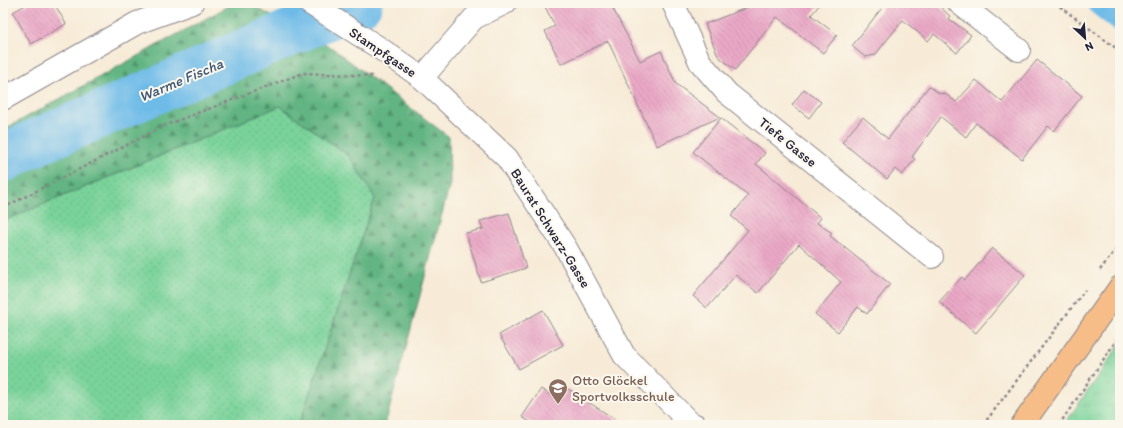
<svg xmlns="http://www.w3.org/2000/svg" width="1123" height="428" viewBox="0 0 1123 428" font-family="Itim,sans-serif">
<defs>
<pattern id="grass-dots" width="8" height="8" patternUnits="userSpaceOnUse"><rect width="8" height="8" fill="#79d39a"/><path d="M2 2h.1M6 6h.1" fill="none" stroke="#68b586" stroke-width="1.8" stroke-linecap="round"/></pattern>
<pattern id="forest-firs" width="22" height="20" patternUnits="userSpaceOnUse"><rect width="22" height="20" fill="#62b582"/><path d="M5 1l3.5 6h-7zM16 11l3.5 6h-7z" fill="#50936c"/></pattern>
<pattern id="park-tufts" width="24" height="20" patternUnits="userSpaceOnUse"><rect width="24" height="20" fill="#79d39a"/><path d="M3 7l-1-3M5 7V3M7 7l1-3M15 17l-1-3M17 17v-4M19 17l1-3" fill="none" stroke="#68b586"/></pattern>
<pattern id="building-back-hatch" width="6" height="6" patternUnits="userSpaceOnUse"><rect width="6" height="6" fill="#eaa8c6"/><path d="M-1 5l2 2M0 0l6 6M5-1l2 2" fill="none" stroke="#c890ab"/></pattern>
</defs>
<rect width="100%" height="100%" fill="#fbf7ec"/>
<filter id="ink" filterUnits="userSpaceOnUse"><feTurbulence type="fractalNoise" baseFrequency=".025" numOctaves="2"/><feDisplacementMap in="SourceGraphic" scale="8" xChannelSelector="R" yChannelSelector="G"/><feConvolveMatrix kernelMatrix="1 2 1 2 8 2 1 2 1" color-interpolation-filters="sRGB"/></filter>
<filter id="wash" filterUnits="userSpaceOnUse"><feTurbulence type="fractalNoise" baseFrequency=".012" numOctaves="4" result="noise"/><feDisplacementMap in="SourceGraphic" scale="16" xChannelSelector="R" yChannelSelector="G"/><feGaussianBlur stdDeviation="0.9" result="paint"/><feColorMatrix in="noise" values="0 0 0 0 0 0 0 0 0 0 0 0 0 0 0 0 0 1.4 0 .05"/><feComposite in="paint" operator="in"/></filter>
<g filter="url(#wash)">
<rect width="100%" height="100%" fill="#f7ebd7"/>
<path fill="url(#grass-dots)" stroke="#4e7a6a" d="M280,106L349,156L375,198L299,425H3V221Z"/>
<path fill="url(#forest-firs)" stroke="#426c5e" d="M234,3H247L331,47L449,137L450,184L385,425H299L375,198L349,156L280,106L3,221V130Z"/>
<path fill="url(#park-tufts)" stroke="#4e7a6a" d="M1120,344V425H1064Z"/>
<g fill="none" stroke-linecap="round" stroke-linejoin="round">
<path stroke="#6ebbe8" stroke-width="27" d="M1101,3L1120,18"/>
<path stroke="#6ebbe8" stroke-width="47" d="M3,159L25,147L359,3"/>
</g>
<g id="blocks">
<path fill="url(#building-back-hatch)" d="M29,3H54L66,24L31,44L13,12Z
M543,3H610L640,61L661,51L676,84L720,117L657,146L608,41L561,64L545,31L555,26Z
M759,3H821L811,15L837,35L823,53L777,17L735,70L718,56L705,24Z
M884,3H936L950,16L948,18L971,35L957,53L934,34L928,41L903,20L875,55L865,57L852,46L885,4Z
M1037,60L1082,96L1054,131L1048,126L1022,159L976,123L966,137L941,117L912,157L915,159L902,175L895,169L887,179L842,142L863,117L888,139L929,86L940,94L944,93L956,102L976,80L1002,102Z
M804,89L821,102L809,118L792,105Z
M721,118L765,153L756,164L821,218L817,223L832,233L830,236L890,284L867,314L858,307L838,332L815,314L841,282L799,244L758,293L736,275L707,308L693,296L748,230L731,216L748,196L693,152Z
M509,213L526,268L481,282L466,233L483,229L480,221Z
M992,248L1025,275L976,333L939,302L962,277L965,280Z
M543,310L563,345L519,369L499,335Z
M541,389L560,401L568,389L624,425H535L522,417Z"/>
</g>
</g>
<g filter="url(#ink)">
<use href="#blocks" fill-opacity="0" stroke="#8c8689" stroke-width="1"/>
<g fill="none" stroke-linecap="round" stroke-linejoin="round">
<g stroke="#8c8689" stroke-width="24">
<path id="minor" d="M309,3L378,47L422,78L474,18L505,3
M673,3L700,62L727,93L932,257
M959,3L1019,50
M422,78L507,158L566,248L624,355L690,423L695,425
M3,99L137,23L192,3"/>
</g>
<g stroke="#8c8689" stroke-width="24">
<path id="major" d="M1022,425L1120,287"/>
</g>
<path stroke="#8c8689" stroke-width="2.5" stroke-dasharray="3 3" stroke-linecap="butt" d="M1055,3L1120,51
M3,208L166,125L303,73L375,76
M1100,270L1120,244
M983,425L1085,290
M1059,425L1120,335"/>
<use href="#minor" stroke="#fff" stroke-width="22"/>
<use href="#major" stroke="#f7bd88" stroke-width="22"/>
</g>
</g>
<defs>
<g id="school-pin" transform="scale(1)"><path d="M0 17L-7.5 6A9.5 9.5 0 1 1 7.5 6Z" fill="#8d6e63" stroke="#fbf7ec"/><path d="M0-5L7-2L0 1L-7-2ZM-4 1L0 2.5L4 1V4Q0 6-4 4Z" fill="#fff"/></g>
</defs>
<g fill-rule="evenodd">
<use href="#school-pin" x="558" y="388"/>
</g>
<g text-anchor="middle" stroke-width="4" stroke-linejoin="round" paint-order="stroke">
<g font-size="14" fill="#22223b" stroke="#fbf7ec">
<text transform="translate(383 52) rotate(34)" y="5">Stampfgasse</text>
<text transform="translate(788 142) rotate(39)" y="5">Tiefe Gasse</text>
<text transform="translate(551 228) rotate(58)" y="5">Baurat Schwarz-Gasse</text>
</g>
<g font-size="14" fill="#785e54" stroke="#fbf7ec" text-anchor="start">
<text x="572" y="385">Otto Glöckel<tspan x="572" dy="16">Sportvolksschule</tspan></text>
</g>
<g font-size="15" font-style="italic" fill="#3d5878" stroke="#fbf7ec">
<text transform="translate(181 80) rotate(-23)" y="5">Warme Fischa</text>
</g>
</g>
<rect width="1123" height="428" fill="none" stroke="#fbf7ec" stroke-width="16"/>
<g transform="translate(1085 38) rotate(154)" stroke="#fbf7ec" stroke-width="3" paint-order="stroke">
<path d="M0-3L7 15L0 10L-7 15Z" fill="#22223b"/>
<text y="-6" font-size="11" font-weight="bold" text-anchor="middle" fill="#22223b">N</text>
</g>
</svg>
